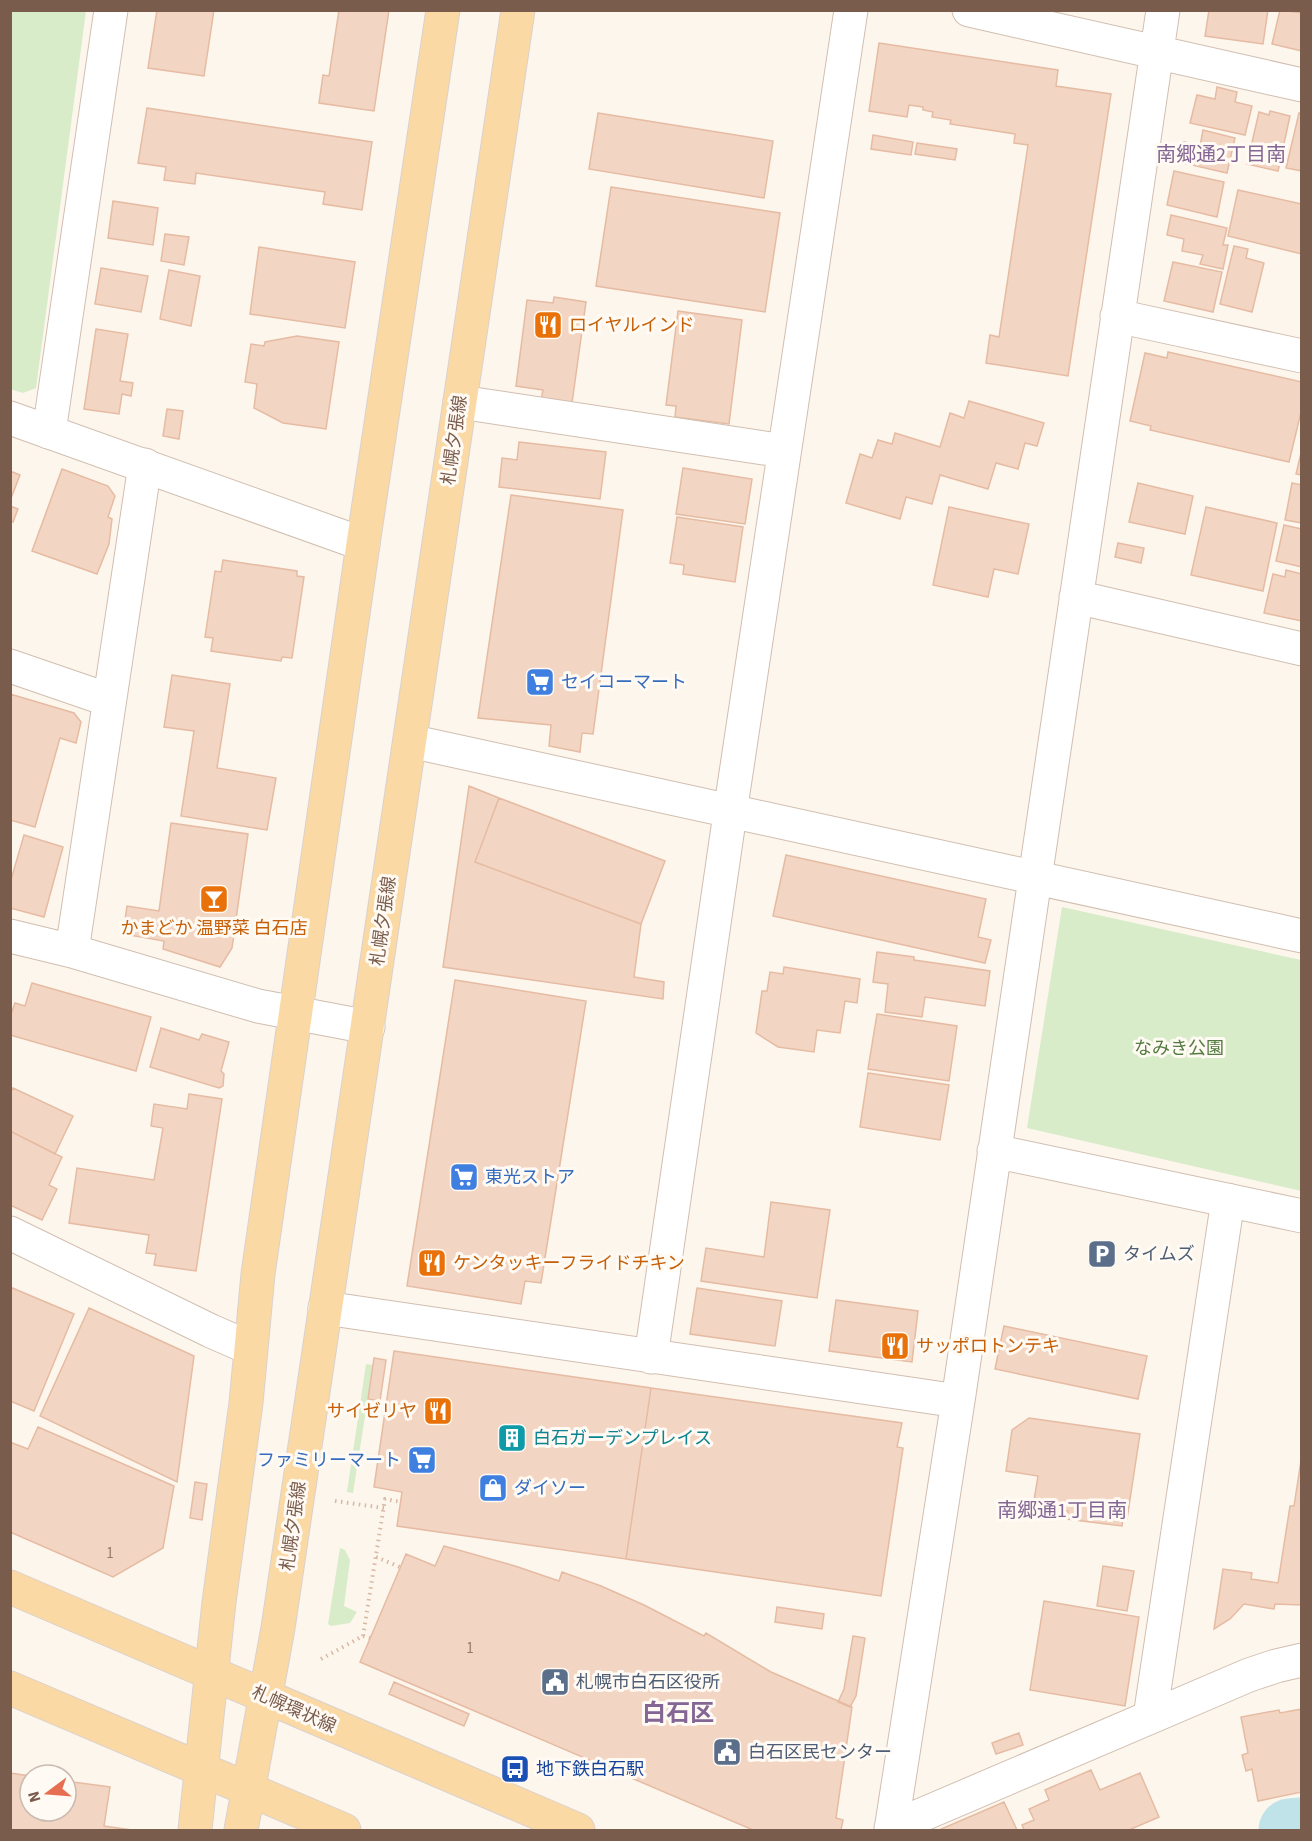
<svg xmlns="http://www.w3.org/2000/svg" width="1312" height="1841" viewBox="0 0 1312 1841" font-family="'Source Sans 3','Noto Sans JP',sans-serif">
<rect width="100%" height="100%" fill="#fdf6ec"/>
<path fill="#d8ecc9" d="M10,11H86L36,388L23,393L10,389Z
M1062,907L1301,960V1191L1027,1128Z
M366,1364L373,1365L353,1493L347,1492Z
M340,1548L345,1550L350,1560L344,1606L357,1612L350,1623L331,1626L328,1624Z"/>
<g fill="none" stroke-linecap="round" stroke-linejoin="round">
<path stroke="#bfe3e8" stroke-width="63" d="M1290,1830L1302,1829"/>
</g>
<path fill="#f3d5c3" stroke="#e6bba3" stroke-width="1.5" d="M157,10H214L204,76L148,68Z
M339,10H389L374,111L319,103L323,75L329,76Z
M1209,10H1268L1263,44L1205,36Z
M1280,10L1302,13V51L1272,44Z
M879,43L1058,70L1056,86L1111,94L1068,376L986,363L990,335L999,337L1028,145L1014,143L1015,134L950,124L951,120L932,117L933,112L923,110V107L909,105L907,117L869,111Z
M1217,87L1237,92L1235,102L1252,106L1245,135L1190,123L1197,95L1215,99Z
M147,108L372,142L362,210L323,204L325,192L196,173L195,184L164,180L166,167L138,163Z
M1270,111L1290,116L1278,171L1247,164L1259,112L1269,115Z
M598,113L773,141L764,198L589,169Z
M1299,113L1302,114V171L1286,168Z
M1203,130L1235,138L1227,173L1179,162L1184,142L1200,146Z
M873,135L913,142L911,155L871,149Z
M917,143L957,149L955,160L915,154Z
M1174,171L1224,182L1217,217L1167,205Z
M611,187L780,213L765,312L596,286Z
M1238,190L1302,204V254L1228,236Z
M113,201L158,208L153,245L108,238Z
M1171,215L1227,228L1223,245H1228L1223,269L1200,264L1203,255L1182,251L1184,239L1167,235Z
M165,234L189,237L184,265L161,261Z
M1234,246L1248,249L1246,258L1264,263L1252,312L1220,304Z
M259,247L355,262L345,328L250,314Z
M1173,262L1222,272L1213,312L1164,301Z
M101,268L148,276L141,312L95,304Z
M169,270L200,276L191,326L160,319Z
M554,297L586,302L572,403L541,400L543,390L516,386L527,300L553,303Z
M678,311L742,320L729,424L675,417L676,406L666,405Z
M96,329L128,334L120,381L133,383L131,396L122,394L119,414L84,409Z
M297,336L339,342L326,429L283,423L254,408L257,384L245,382L251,344L264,346L265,342Z
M1168,352L1302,382V408L1289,462L1150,430L1151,426L1130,421L1145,353L1167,358Z
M969,401L1044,423L1037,446L1025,443L1018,469L996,463L988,489L940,475L932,504L906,497L900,519L846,503L860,454L872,458L878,440L892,444L895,433L940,447L950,413L964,418Z
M167,409L183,411L179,439L163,436Z
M519,442L606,452L600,499L499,487L502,458L517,460Z
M1302,449V475L1296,474Z
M683,468L752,479L745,524L676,514Z
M62,469L108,486L115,496L108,517L112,519L109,544L97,574L32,551Z
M10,471L20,475L10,501Z
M1138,483L1193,496L1185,534L1129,522Z
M1292,483L1302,485V523L1285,520Z
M511,495L623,510L593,734L582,733L580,752L549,746L551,725L478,718Z
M10,506L18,509L13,522L10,521Z
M949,507L1029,524L1018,574L994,569L988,597L933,585Z
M1206,507L1277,523L1263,591L1191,575Z
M677,517L743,527L735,582L683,574L684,565L670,563Z
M1284,525L1302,529V567L1276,561Z
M1118,543L1144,548L1141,563L1115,557Z
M223,560L297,571V576L304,577L292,658L282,657L281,661L211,651L213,638L205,637L215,571L221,572Z
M1286,570L1302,574V621L1264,613L1273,574L1285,577Z
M172,675L230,684L217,768L276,778L267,830L181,816L194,731L164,727Z
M10,694L74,713L81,722L76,743L60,738L35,827L10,820Z
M469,786L499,798L475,862L641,924L634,977L664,982L663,999L443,967Z
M499,798L665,861L641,924L475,862Z
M171,823L248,834L232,948L220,967L163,949L164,941L123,934L127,906L159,911Z
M24,835L63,847L44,917L10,908V883Z
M786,855L986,899L978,937L991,940L985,963L773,916Z
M877,952L914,957V960L990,971L985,1006L925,997L922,1017L885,1012L888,984L873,982Z
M784,967L860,979L857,1003L845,1001L840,1033L817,1030L814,1052L778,1047L756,1033L762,991H767L770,972L783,974Z
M455,980L586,1001L541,1283L525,1281L521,1304L407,1286Z
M32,983L151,1017L136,1071L10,1035V1017L15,1003L25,1006Z
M877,1014L957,1026L949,1081L868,1069Z
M161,1028L199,1040L202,1034L229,1042L221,1071L224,1074L223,1086L219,1088L150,1067Z
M868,1073L949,1085L940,1140L860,1127Z
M13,1088L73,1116L55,1154L10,1131V1094Z
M189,1094L222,1099L196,1271L154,1265L156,1254L146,1253L149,1235L69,1223L77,1168L154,1180L163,1128L151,1126L154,1104L187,1109Z
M10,1131L62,1157L49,1185L57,1189L42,1220L10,1205Z
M771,1202L830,1210L817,1298L701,1281L706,1248L764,1257Z
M10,1287L74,1314L34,1411L10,1401Z
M697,1288L782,1301L775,1346L690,1334Z
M836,1300L918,1311L912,1362L829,1351Z
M89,1308L194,1356L177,1482L40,1416Z
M1004,1326L1147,1356L1138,1399L995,1369Z
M394,1351L651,1388L626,1559L397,1526L402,1492L374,1487Z
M374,1358L386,1360L380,1401L368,1399Z
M651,1388L902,1423L897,1447L903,1448L881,1596L626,1559Z
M1029,1418L1140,1434L1127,1519H1123L1122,1526L1067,1519L1068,1511L1048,1508V1502L1034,1500L1038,1476L1006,1471L1012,1430Z
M38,1427L174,1486L163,1548L113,1577L10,1532V1442L28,1449Z
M1302,1454V1605L1275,1604L1274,1609L1244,1604L1230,1619L1214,1629L1223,1569L1252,1573L1251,1579L1278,1583L1290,1506H1294Z
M195,1482L207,1484L202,1520L190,1518Z
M444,1546L515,1566L559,1581L562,1572L601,1586L644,1605L704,1636L706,1633L771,1672L852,1707L836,1818L843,1820L841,1830H753L360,1662L406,1554L435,1566Z
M1103,1566L1134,1571L1127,1611L1097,1606Z
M1044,1601L1139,1617L1125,1706L1030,1690Z
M777,1607L824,1614L822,1629L775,1622Z
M853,1636L865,1638L856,1696L850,1707L838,1702L844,1689Z
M394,1682L469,1714L464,1726L389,1694Z
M1302,1709V1792L1258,1801L1252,1769L1246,1771L1242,1755L1248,1753L1241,1717L1279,1710L1280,1713Z
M1019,1733L1023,1745L996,1754L992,1743Z
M1091,1770L1100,1790L1140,1773L1159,1817L1129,1830H1024L1022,1825L1034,1820L1029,1809L1049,1800L1045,1790Z
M10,1773L30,1776V1811H66V1781L110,1787L104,1826L132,1830H10Z
M1004,1802L1017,1830H939Z"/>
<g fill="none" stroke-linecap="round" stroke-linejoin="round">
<g stroke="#d1beb0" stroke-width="35">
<path id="minor" d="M969,10L1302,85
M1117,316L1302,356
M460,402L784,451
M49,432L111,10
M1076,597L1302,649
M10,666L109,700
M410,741L1302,936
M10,936L72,951L258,1006L368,1027
M72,951L145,465
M994,1151L1302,1216
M10,1233L211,1331L250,1348
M325,1308L958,1401
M651,1357L733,793L851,10
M1150,1717L1228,1200
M891,1828L1249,1675L1276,1666L1302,1660
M891,1830L958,1401L1163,10"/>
</g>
<g stroke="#d1beb0" stroke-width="35">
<path id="tertiary" d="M10,418L363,544"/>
</g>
<g stroke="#dad1cd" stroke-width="35">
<path id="primary" d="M10,1587L578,1830
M10,1688L344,1830
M195,1830L219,1602L246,1403L258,1274L363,544L443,10
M241,1830L278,1628L518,10"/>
</g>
<path stroke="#d9b8a5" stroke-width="4" stroke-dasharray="1.5 4.5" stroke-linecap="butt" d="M335,1501L384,1508
M376,1557L400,1567
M363,1636L385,1499L401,1502
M321,1659L363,1636L370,1638"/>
<use href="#minor" stroke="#fff" stroke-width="33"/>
<use href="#tertiary" stroke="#fff" stroke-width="33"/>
<use href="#primary" stroke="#fbd9a5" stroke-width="33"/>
</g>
<defs>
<g id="restaurant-square" transform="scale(1.5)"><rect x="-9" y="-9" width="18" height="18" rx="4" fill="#e8710a" stroke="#fffaf3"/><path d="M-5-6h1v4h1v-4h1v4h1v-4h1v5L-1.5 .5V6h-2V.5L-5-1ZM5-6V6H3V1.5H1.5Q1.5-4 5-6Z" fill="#fff"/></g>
<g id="supermarket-square" transform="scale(1.5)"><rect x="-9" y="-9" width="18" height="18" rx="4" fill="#3f7fe0" stroke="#fffaf3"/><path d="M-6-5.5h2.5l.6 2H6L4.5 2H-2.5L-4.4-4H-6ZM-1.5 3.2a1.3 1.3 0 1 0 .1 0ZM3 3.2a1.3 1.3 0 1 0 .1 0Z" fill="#fff"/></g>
<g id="bar-square" transform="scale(1.5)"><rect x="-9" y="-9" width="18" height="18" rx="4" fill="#e8710a" stroke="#fffaf3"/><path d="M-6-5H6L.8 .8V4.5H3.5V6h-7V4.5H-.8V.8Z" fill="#fff"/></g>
<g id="parking-square" transform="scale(1.5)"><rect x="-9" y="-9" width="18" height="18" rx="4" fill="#5c6f8a" stroke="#fffaf3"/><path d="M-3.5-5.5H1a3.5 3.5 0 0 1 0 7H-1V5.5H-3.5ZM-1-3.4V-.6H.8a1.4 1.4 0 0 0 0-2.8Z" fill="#fff"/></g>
<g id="building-square" transform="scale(1.5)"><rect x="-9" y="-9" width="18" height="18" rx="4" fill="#0f9aa8" stroke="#fffaf3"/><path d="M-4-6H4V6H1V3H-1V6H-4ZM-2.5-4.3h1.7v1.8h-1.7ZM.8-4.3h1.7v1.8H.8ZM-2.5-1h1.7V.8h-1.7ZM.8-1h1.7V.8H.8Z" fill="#fff"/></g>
<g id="shop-square" transform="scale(1.5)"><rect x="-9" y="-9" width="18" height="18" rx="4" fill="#3f7fe0" stroke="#fffaf3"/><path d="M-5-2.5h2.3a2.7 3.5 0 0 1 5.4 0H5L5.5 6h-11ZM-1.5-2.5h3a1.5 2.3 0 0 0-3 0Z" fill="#fff"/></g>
<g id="civic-square" transform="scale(1.5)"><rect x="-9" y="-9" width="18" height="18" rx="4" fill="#5c6f8a" stroke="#fffaf3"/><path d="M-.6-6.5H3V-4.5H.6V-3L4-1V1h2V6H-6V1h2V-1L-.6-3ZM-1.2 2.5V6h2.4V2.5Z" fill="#fff"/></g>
<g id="bus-square" transform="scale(1.5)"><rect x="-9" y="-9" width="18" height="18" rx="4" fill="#1a4fb4" stroke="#fffaf3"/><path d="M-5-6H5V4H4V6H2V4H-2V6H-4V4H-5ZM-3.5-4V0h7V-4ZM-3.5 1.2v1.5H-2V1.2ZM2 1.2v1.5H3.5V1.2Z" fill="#fff"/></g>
</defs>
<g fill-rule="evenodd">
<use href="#restaurant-square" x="548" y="325"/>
<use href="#supermarket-square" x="540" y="682"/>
<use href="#bar-square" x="214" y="899"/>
<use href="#supermarket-square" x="464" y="1177"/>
<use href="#parking-square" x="1102" y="1254"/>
<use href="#restaurant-square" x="432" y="1263"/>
<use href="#restaurant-square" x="895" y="1346"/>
<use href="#restaurant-square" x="438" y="1411"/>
<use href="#building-square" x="512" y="1438"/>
<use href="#supermarket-square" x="422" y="1460"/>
<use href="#shop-square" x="493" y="1488"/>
<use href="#civic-square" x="555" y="1682"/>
<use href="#civic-square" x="727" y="1752"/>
<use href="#bus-square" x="515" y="1769"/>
</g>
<g text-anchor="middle" stroke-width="6" stroke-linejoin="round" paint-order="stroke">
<g font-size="15" fill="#987a6a">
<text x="110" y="1558">1</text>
<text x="470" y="1653">1</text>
</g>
<g font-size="18" fill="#c56008" stroke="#fffaf3" text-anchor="start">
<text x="569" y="331">ロイヤルインド</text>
<text x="214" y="934" text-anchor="middle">かまどか 温野菜 白石店</text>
<text x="453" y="1269">ケンタッキーフライドチキン</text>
<text x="916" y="1352">サッポロトンテキ</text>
<text x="417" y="1417" text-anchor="end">サイゼリヤ</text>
</g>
<g font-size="18" fill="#7a5c4d" stroke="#fffaf3">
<text transform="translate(454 440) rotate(-82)" y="6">札幌夕張線</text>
<text transform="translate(383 921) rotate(-82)" y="6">札幌夕張線</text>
<text transform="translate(293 1526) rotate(-82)" y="6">札幌夕張線</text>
<text transform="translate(294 1709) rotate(24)" y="6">札幌環状線</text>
</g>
<g font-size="18" fill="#366cbe" stroke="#fffaf3" text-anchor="start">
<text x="561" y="688">セイコーマート</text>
<text x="485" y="1183">東光ストア</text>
<text x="401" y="1466" text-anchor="end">ファミリーマート</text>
<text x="514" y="1494">ダイソー</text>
</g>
<g font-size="18" fill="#537a41" stroke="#fffaf3">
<text x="1179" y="1054">なみき公園</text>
</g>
<g font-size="18" fill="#4e5e75" stroke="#fffaf3" text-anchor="start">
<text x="1123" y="1260">タイムズ</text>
<text x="576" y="1688">札幌市白石区役所</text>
<text x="748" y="1758">白石区民センター</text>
</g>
<g font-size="18" fill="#0d838f" stroke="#fffaf3" text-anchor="start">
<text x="533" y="1444">白石ガーデンプレイス</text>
</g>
<g font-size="18" fill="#164399" stroke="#fffaf3" text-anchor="start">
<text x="536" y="1775">地下鉄白石駅</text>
</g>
<g font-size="20" fill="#846695" stroke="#fffaf3">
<text x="1221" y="161">南郷通2丁目南</text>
<text x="1062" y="1517">南郷通1丁目南</text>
</g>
<g font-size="24" font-weight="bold" fill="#846695" stroke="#fffaf3">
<text x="678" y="1721">白石区</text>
</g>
</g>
<rect width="1312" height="1841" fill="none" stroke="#7a5c4d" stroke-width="24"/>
<g transform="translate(48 1793) rotate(254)"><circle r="28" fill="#fffaf3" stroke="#cabbb1" stroke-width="1.5"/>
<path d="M0-4.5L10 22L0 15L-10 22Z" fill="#e76f51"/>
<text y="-9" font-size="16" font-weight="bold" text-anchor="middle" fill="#7a5c4d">N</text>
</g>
</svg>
